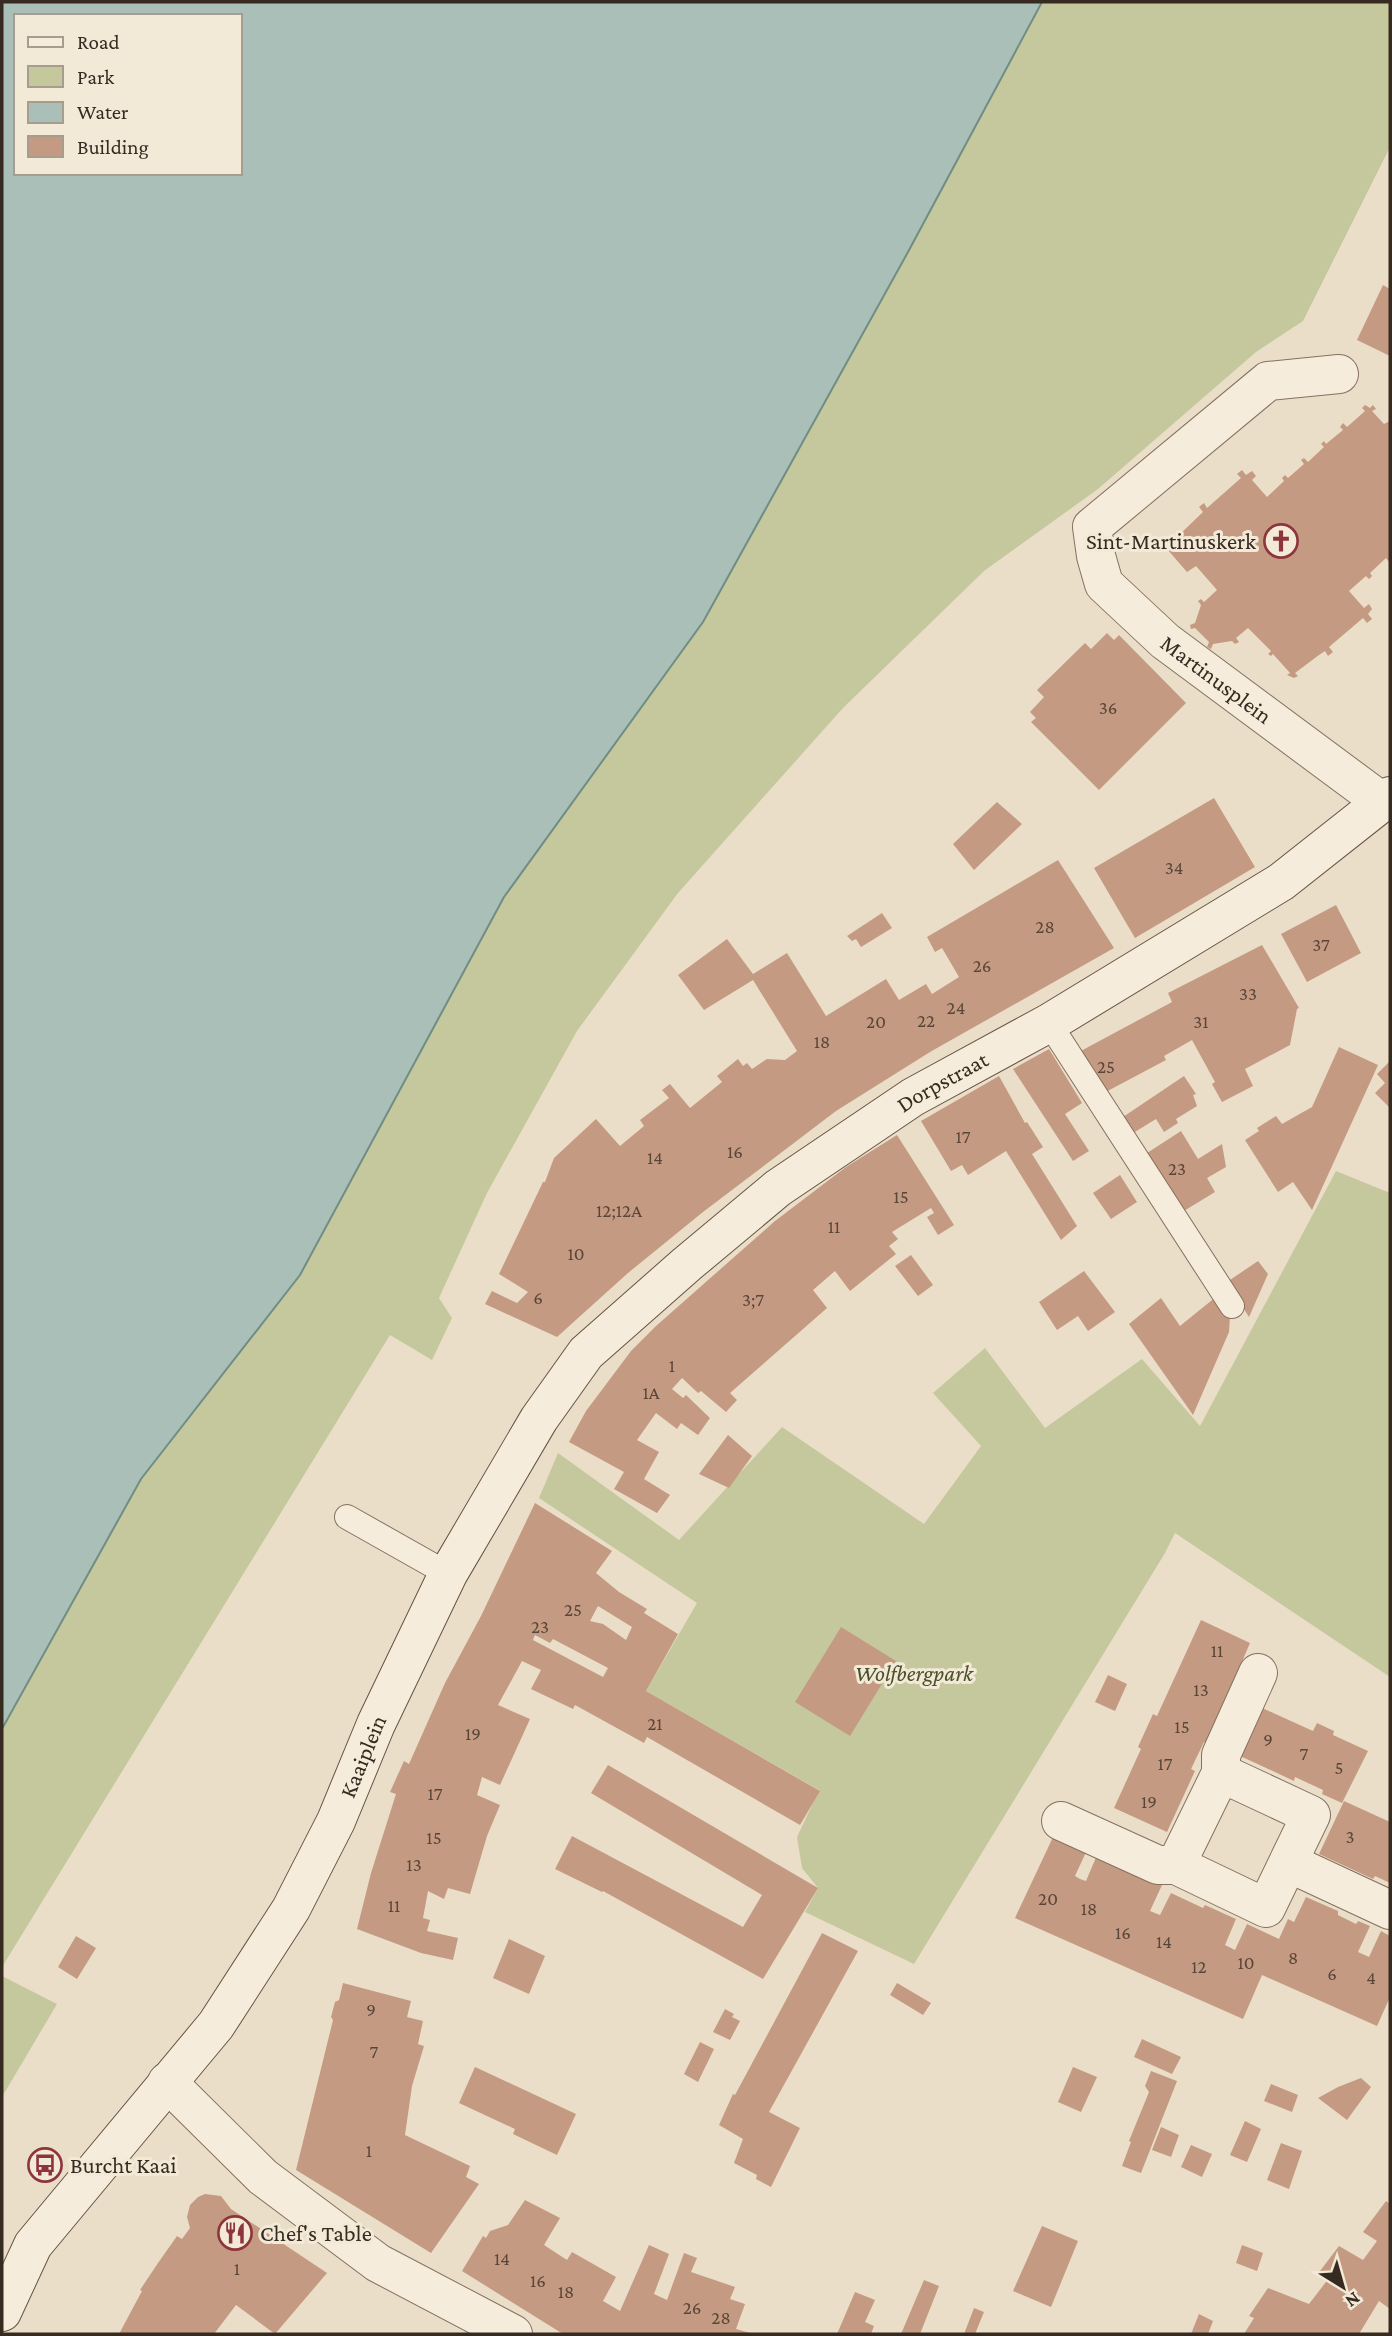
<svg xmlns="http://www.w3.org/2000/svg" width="1392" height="2336" viewBox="0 0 1392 2336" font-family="'Crimson Pro',serif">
<rect width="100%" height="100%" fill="#eadec9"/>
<path fill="#c5c89d" d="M1042,2H1390V147L1303,321L1256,352L1098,489L984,571L843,708L678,893L577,1031L487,1193L439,1298L452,1318L432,1360L390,1335L2,1967V1729L141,1479L300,1275L504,897L908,252Z
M1336,1171L1390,1193V1677L1175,1533L1165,1553L914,1964L805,1912L818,1888L802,1868L797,1837L819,1790L646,1691L697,1603L539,1498L558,1453L679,1540L782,1427L924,1524L981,1446L933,1393L985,1348L1045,1428L1142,1359L1200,1426Z
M2,1976L57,2004L2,2097Z"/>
<path fill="#a9bfb7" stroke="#708d84" stroke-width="2" fill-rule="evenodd" d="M2,2H1042L908,252L703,622L504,897L300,1275L141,1479L2,1729ZM16,16H240V173H16Z"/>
<path fill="#c59a82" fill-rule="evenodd" d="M1383,285L1390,289V356L1357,340Z
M1365,405L1370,408L1373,405L1376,409L1372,411L1384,424L1390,421V561L1389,562L1386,558L1370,573L1372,576L1369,579L1366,576L1349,591L1364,608L1369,604L1372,609L1368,614L1372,619L1367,623L1363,618L1329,647L1333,652L1328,656L1325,651L1319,655L1295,673L1298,676L1294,678L1287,675L1290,673L1273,654L1271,656L1268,654L1271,651L1248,628L1236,638L1239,642L1235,644L1232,641L1213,644L1211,649L1207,647L1209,642L1195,628L1191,629L1190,625L1195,623L1201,605L1198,601L1201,599L1204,602L1217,590L1196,566L1187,572L1167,549L1173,545L1171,543L1173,540L1171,538L1175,535L1177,537L1203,512L1199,507L1204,503L1207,508L1241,478L1237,474L1242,470L1246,475L1252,471L1256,476L1252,480L1267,497L1284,481L1282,478L1285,475L1288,478L1304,464L1301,460L1304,458L1308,462L1324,447L1321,444L1324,441L1326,444L1343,430L1340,427L1343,423L1347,427L1365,411L1362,408Z
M1107,633L1114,640L1119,635L1186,703L1099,790L1031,722L1036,718L1030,712L1044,697L1037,690L1085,643L1091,649Z
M1214,798L1255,867L1135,938L1094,868Z
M997,802L1022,824L974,870L953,844Z
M1058,860L1114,948L930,1052L836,1111L703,1212L628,1273L557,1337L485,1304L492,1291L517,1303L528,1292L499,1274L543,1182H545L554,1158L596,1119L620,1146L644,1126L640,1120L669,1098L662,1090L670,1084L690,1108L722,1082L717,1076L738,1059L743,1066L747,1063L752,1069L767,1059L785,1060L797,1051L753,980L704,1010L678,975L727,939L753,974L787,953L826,1016L886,979L899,1000L926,984L932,994L959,977L942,948L935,952L927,937Z
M1336,905L1361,953L1307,982L1281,934Z
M882,913L892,928L861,947L856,939L852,941L847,936Z
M1262,945L1299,1008L1297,1009L1290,1045L1245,1069L1253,1086L1222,1102L1212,1084L1215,1082L1192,1040L1164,1056L1166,1060L1102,1094L1079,1052L1172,1002L1168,993Z
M1339,1047L1378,1065L1312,1210L1293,1182L1278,1192L1245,1140L1259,1131L1257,1128L1276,1116L1282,1124L1312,1107Z
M1049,1049L1082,1103L1065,1114L1089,1151L1073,1161L1013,1069Z
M1390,1061V1108L1375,1093L1385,1083L1377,1074Z
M999,1076L1025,1123L1027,1122L1043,1147L1032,1154L1077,1226L1061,1240L1006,1151L968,1175L962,1165L951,1171L921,1121Z
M1184,1076L1196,1094L1193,1095L1197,1106L1176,1119L1178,1123L1164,1132L1156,1119L1130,1135L1120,1119Z
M1181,1131L1198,1159L1222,1144L1226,1167L1207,1178L1215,1192L1179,1214L1144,1155Z
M897,1135L954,1225L938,1235L927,1217L934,1213L931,1208L892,1232L898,1239L889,1246L896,1254L850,1291L835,1271L813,1290L827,1308L730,1393L737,1400L726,1412L701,1391L698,1393L682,1378L672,1389L683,1398L686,1395L710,1418L698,1435L681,1423L677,1429L656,1413L637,1440L659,1452L644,1479L670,1495L657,1513L614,1489L624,1472L569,1442L586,1411L631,1351L656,1326L775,1221L846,1167Z
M1120,1175L1137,1202L1111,1219L1093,1193Z
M911,1255L933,1285L918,1296L895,1266Z
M1258,1261L1268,1274L1249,1317L1227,1282Z
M1084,1271L1115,1312L1088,1331L1078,1316L1057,1330L1039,1302Z
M1217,1296L1230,1316L1229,1332L1193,1415L1129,1324L1161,1298L1180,1326Z
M728,1435L752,1456L729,1488L699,1474Z
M535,1503L612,1551L596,1573L619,1592L647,1609L644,1613L678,1634L646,1691L820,1791L800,1825L647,1737L644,1743L575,1705L573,1709L531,1689L541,1670L522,1661L498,1705L530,1719L500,1785L482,1777L477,1795L500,1805L487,1836L470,1894L448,1888L444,1899L428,1891L423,1918L430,1920L427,1931L458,1938L453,1960L421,1953L357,1929L371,1873L396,1794L390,1792L404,1761L409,1764L445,1683L481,1616ZM598,1606L632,1627L626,1640L603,1624L590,1621ZM535,1635L550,1643L553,1639L608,1668L603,1677L533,1640Z
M1201,1620L1250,1643L1241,1664L1244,1665L1208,1744L1204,1742L1191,1769L1195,1771L1167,1832L1114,1808L1141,1749L1138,1747L1153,1714L1157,1716Z
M841,1627L896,1661L850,1736L795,1702Z
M1108,1675L1127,1684L1115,1711L1095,1702Z
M1260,1707L1313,1731L1317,1723L1334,1731L1333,1735L1368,1751L1342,1803L1322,1794L1323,1790L1295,1777L1294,1781L1238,1755Z
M608,1765L818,1888L763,1979L603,1891L602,1892L555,1869L572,1836L743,1927L762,1895L591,1793Z
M1344,1801L1390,1822V1883L1375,1876L1373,1879L1319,1854Z
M1054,1835L1087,1850L1075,1876L1080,1879L1086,1881L1097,1855L1162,1885L1150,1911L1160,1915L1171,1893L1203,1908L1205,1905L1236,1919L1225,1945L1235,1950L1247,1924L1279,1939L1288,1919L1294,1922L1306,1897L1338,1911V1915L1356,1924L1358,1921L1370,1926L1358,1952L1369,1957L1381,1931L1390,1936V1997L1377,2026L1262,1975L1243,2019L1015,1918Z
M822,1933L858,1951L769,2112L800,2128L771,2187L756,2179L757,2175L734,2163L743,2139L719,2125L733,2094L735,2095Z
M76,1936L96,1948L77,1979L58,1967Z
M509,1939L545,1956L529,1994L493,1978Z
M343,1983L411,2001L407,2017L423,2021L418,2044L424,2046L412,2086L405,2135L470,2166L466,2177L479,2184L431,2253L296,2170L333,2020L331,2017L335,2002L339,2000Z
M897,1983L931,2003L923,2015L890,1995Z
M725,2009L734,2014L732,2017L740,2021L730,2040L713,2032Z
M1142,2039L1181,2057L1172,2074L1134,2057Z
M700,2042L714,2049L698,2082L684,2074Z
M475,2067L576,2114L557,2155L513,2134L515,2129L459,2103Z
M1073,2067L1097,2077L1081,2112L1058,2102Z
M1151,2071L1177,2081L1141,2173L1122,2166L1131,2142L1129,2141L1149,2092L1145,2086Z
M1361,2078L1371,2087L1347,2120L1318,2098L1338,2087Z
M1271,2084L1298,2095L1292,2112L1264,2101Z
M1245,2121L1261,2129L1247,2162L1230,2155Z
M1161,2127L1179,2135L1171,2157L1152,2150Z
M1281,2143L1302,2151L1289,2189L1267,2180Z
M1191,2145L1212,2154L1202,2177L1181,2167Z
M205,2194L221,2196L231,2209L327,2273L275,2334L236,2305L214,2334H119L142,2291L140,2290L158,2263L177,2236L182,2239L190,2228L187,2217L190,2205L198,2197Z
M525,2200L560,2218L544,2245L567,2260L572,2252L616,2277L603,2301L620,2311L649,2245L669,2254L654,2294L667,2300L684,2253L697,2258L691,2272L735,2287L730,2299L745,2304L736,2329L754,2334H563L462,2271L483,2236L486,2238L490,2231L508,2225Z
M1386,2201L1390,2204V2309L1379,2301L1359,2334H1244L1254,2318L1249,2316L1268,2288L1309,2304L1329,2278L1320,2271L1339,2246L1363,2260L1377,2241L1363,2232Z
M1042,2226L1078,2241L1051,2307L1013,2291Z
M1242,2245L1263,2253L1257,2271L1236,2263Z
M924,2280L939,2286L920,2334H901Z
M855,2292L875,2300L865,2322L874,2326L871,2334H837Z
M974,2308L984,2312L975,2334H964Z
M1199,2314L1213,2321L1208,2334H1191Z"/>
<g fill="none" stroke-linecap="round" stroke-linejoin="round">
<g stroke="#85715f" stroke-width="26">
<path id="lane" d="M1049,1023L1232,1306
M347,1517L448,1574"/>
</g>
<g stroke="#85715f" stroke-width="40">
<g id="street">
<path id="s1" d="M1339,374L1268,381L1092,527L1096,556L1104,584L1165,641L1382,802"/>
<path d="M1221,1773L1311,1815L1266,1908L1176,1865Z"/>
<path d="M1221,1773V1755L1258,1673"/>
<path d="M1061,1821L1158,1865H1176"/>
<path d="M1289,1863L1390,1910"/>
<path d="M167,2082L263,2177L378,2263L513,2334"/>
</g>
</g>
<g stroke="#675242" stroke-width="40">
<g id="secondary">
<path id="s2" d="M2,2312L33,2245L216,2025L291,1909L336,1821L376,1724L448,1574L539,1419L586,1353L687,1264L778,1188L913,1097L1049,1023L1281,882L1390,796"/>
</g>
</g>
<use href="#lane" stroke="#f6ecdb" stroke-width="24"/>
<use href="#street" stroke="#f6ecdb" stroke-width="38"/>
<use href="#secondary" stroke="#f6ecdb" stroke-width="38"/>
</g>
<defs>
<g id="church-ring" transform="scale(1.75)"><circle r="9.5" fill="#f2e9d7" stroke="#8e353b" stroke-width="1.5"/><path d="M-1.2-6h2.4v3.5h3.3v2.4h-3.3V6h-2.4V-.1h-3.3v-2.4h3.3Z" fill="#8e353b"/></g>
<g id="bus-ring" transform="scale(1.75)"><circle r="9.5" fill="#f2e9d7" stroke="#8e353b" stroke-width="1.5"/><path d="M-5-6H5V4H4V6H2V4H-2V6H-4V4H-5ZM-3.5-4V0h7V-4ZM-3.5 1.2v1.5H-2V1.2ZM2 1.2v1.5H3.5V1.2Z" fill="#8e353b"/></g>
<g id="restaurant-ring" transform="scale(1.75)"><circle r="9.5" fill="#f2e9d7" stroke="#8e353b" stroke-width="1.5"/><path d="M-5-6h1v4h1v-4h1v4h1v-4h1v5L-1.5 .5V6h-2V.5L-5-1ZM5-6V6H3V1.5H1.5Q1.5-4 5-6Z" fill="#8e353b"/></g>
</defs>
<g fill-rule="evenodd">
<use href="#church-ring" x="1281" y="541"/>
<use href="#bus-ring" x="45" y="2165"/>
<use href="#restaurant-ring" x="235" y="2233"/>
</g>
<g text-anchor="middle" stroke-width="6" stroke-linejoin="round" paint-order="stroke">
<g font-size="19" fill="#5a4639">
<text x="1108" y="714">36</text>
<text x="1174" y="874">34</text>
<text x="1045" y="933">28</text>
<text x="1321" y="951">37</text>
<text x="982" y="972">26</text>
<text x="1248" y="1000">33</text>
<text x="956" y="1014">24</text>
<text x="926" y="1027">22</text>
<text x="876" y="1028">20</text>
<text x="1201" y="1028">31</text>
<text x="822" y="1048">18</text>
<text x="1106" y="1073">25</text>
<text x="963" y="1143">17</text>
<text x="735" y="1158">16</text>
<text x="655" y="1164">14</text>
<text x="1177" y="1175">23</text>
<text x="901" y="1203">15</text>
<text x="619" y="1217">12;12A</text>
<text x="834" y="1233">11</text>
<text x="576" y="1260">10</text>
<text x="538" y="1304">6</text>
<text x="753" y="1306">3;7</text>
<text x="672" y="1372">1</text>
<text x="651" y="1399">1A</text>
<text x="573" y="1616">25</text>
<text x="540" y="1633">23</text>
<text x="1217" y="1657">11</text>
<text x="1201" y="1696">13</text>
<text x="655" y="1730">21</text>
<text x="1182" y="1733">15</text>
<text x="473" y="1740">19</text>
<text x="1268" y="1746">9</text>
<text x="1304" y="1760">7</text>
<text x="1165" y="1770">17</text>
<text x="1339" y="1774">5</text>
<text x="435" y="1800">17</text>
<text x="1149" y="1808">19</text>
<text x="1350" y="1843">3</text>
<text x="434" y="1844">15</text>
<text x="414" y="1871">13</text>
<text x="1048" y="1905">20</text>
<text x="394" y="1912">11</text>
<text x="1089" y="1915">18</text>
<text x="1123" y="1939">16</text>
<text x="1164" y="1948">14</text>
<text x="1293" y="1964">8</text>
<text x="1246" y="1969">10</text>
<text x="1199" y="1973">12</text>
<text x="1332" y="1980">6</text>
<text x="1371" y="1984">4</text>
<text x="371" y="2016">9</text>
<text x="374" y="2058">7</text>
<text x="369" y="2157">1</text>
<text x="502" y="2265">14</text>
<text x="237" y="2275">1</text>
<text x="538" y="2287">16</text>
<text x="566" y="2298">18</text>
<text x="692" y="2314">26</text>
<text x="721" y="2324">28</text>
</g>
<g font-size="23" fill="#372a21" stroke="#f2e9d7" text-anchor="start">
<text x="1256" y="549" text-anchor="end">Sint-Martinuskerk</text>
<text x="70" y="2173">Burcht Kaai</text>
<text x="260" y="2241">Chef's Table</text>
</g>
<g font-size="23" fill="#372a21" stroke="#f2e9d7">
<text dy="8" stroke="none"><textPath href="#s1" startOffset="506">Martinusplein</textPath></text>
<text dy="8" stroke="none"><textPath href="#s2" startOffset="1578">Dorpstraat</textPath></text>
<text dy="8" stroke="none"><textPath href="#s2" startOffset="667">Kaaiplein</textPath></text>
</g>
<g font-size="23" font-style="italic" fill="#49512a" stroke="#f2e9d7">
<text x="914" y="1681">Wolfbergpark</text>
</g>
</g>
<rect width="1392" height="2336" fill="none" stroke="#372a21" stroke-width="7"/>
<rect x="14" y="14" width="228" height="161" fill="#f2e9d7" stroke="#a79d8e" stroke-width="2"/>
<rect x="28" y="37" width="35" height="10" fill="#f6ecdb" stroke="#a79d8e" stroke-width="2"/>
<text x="77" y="49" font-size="21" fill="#372a21">Road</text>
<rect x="28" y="66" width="35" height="21" fill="#c5c89d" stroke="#a79d8e" stroke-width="2"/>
<text x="77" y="84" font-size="21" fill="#372a21">Park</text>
<rect x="28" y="102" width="35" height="21" fill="#a9bfb7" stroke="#a79d8e" stroke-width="2"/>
<text x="77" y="119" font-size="21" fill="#372a21">Water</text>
<rect x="28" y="136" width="35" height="21" fill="#c59a82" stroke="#a79d8e" stroke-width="2"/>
<text x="77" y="154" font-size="21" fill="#372a21">Building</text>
<g transform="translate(1343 2287) rotate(143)" stroke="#f2e9d7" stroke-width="5" paint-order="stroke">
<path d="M0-5L12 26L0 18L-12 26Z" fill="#372a21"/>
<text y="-10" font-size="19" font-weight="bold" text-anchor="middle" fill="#372a21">N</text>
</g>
</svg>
